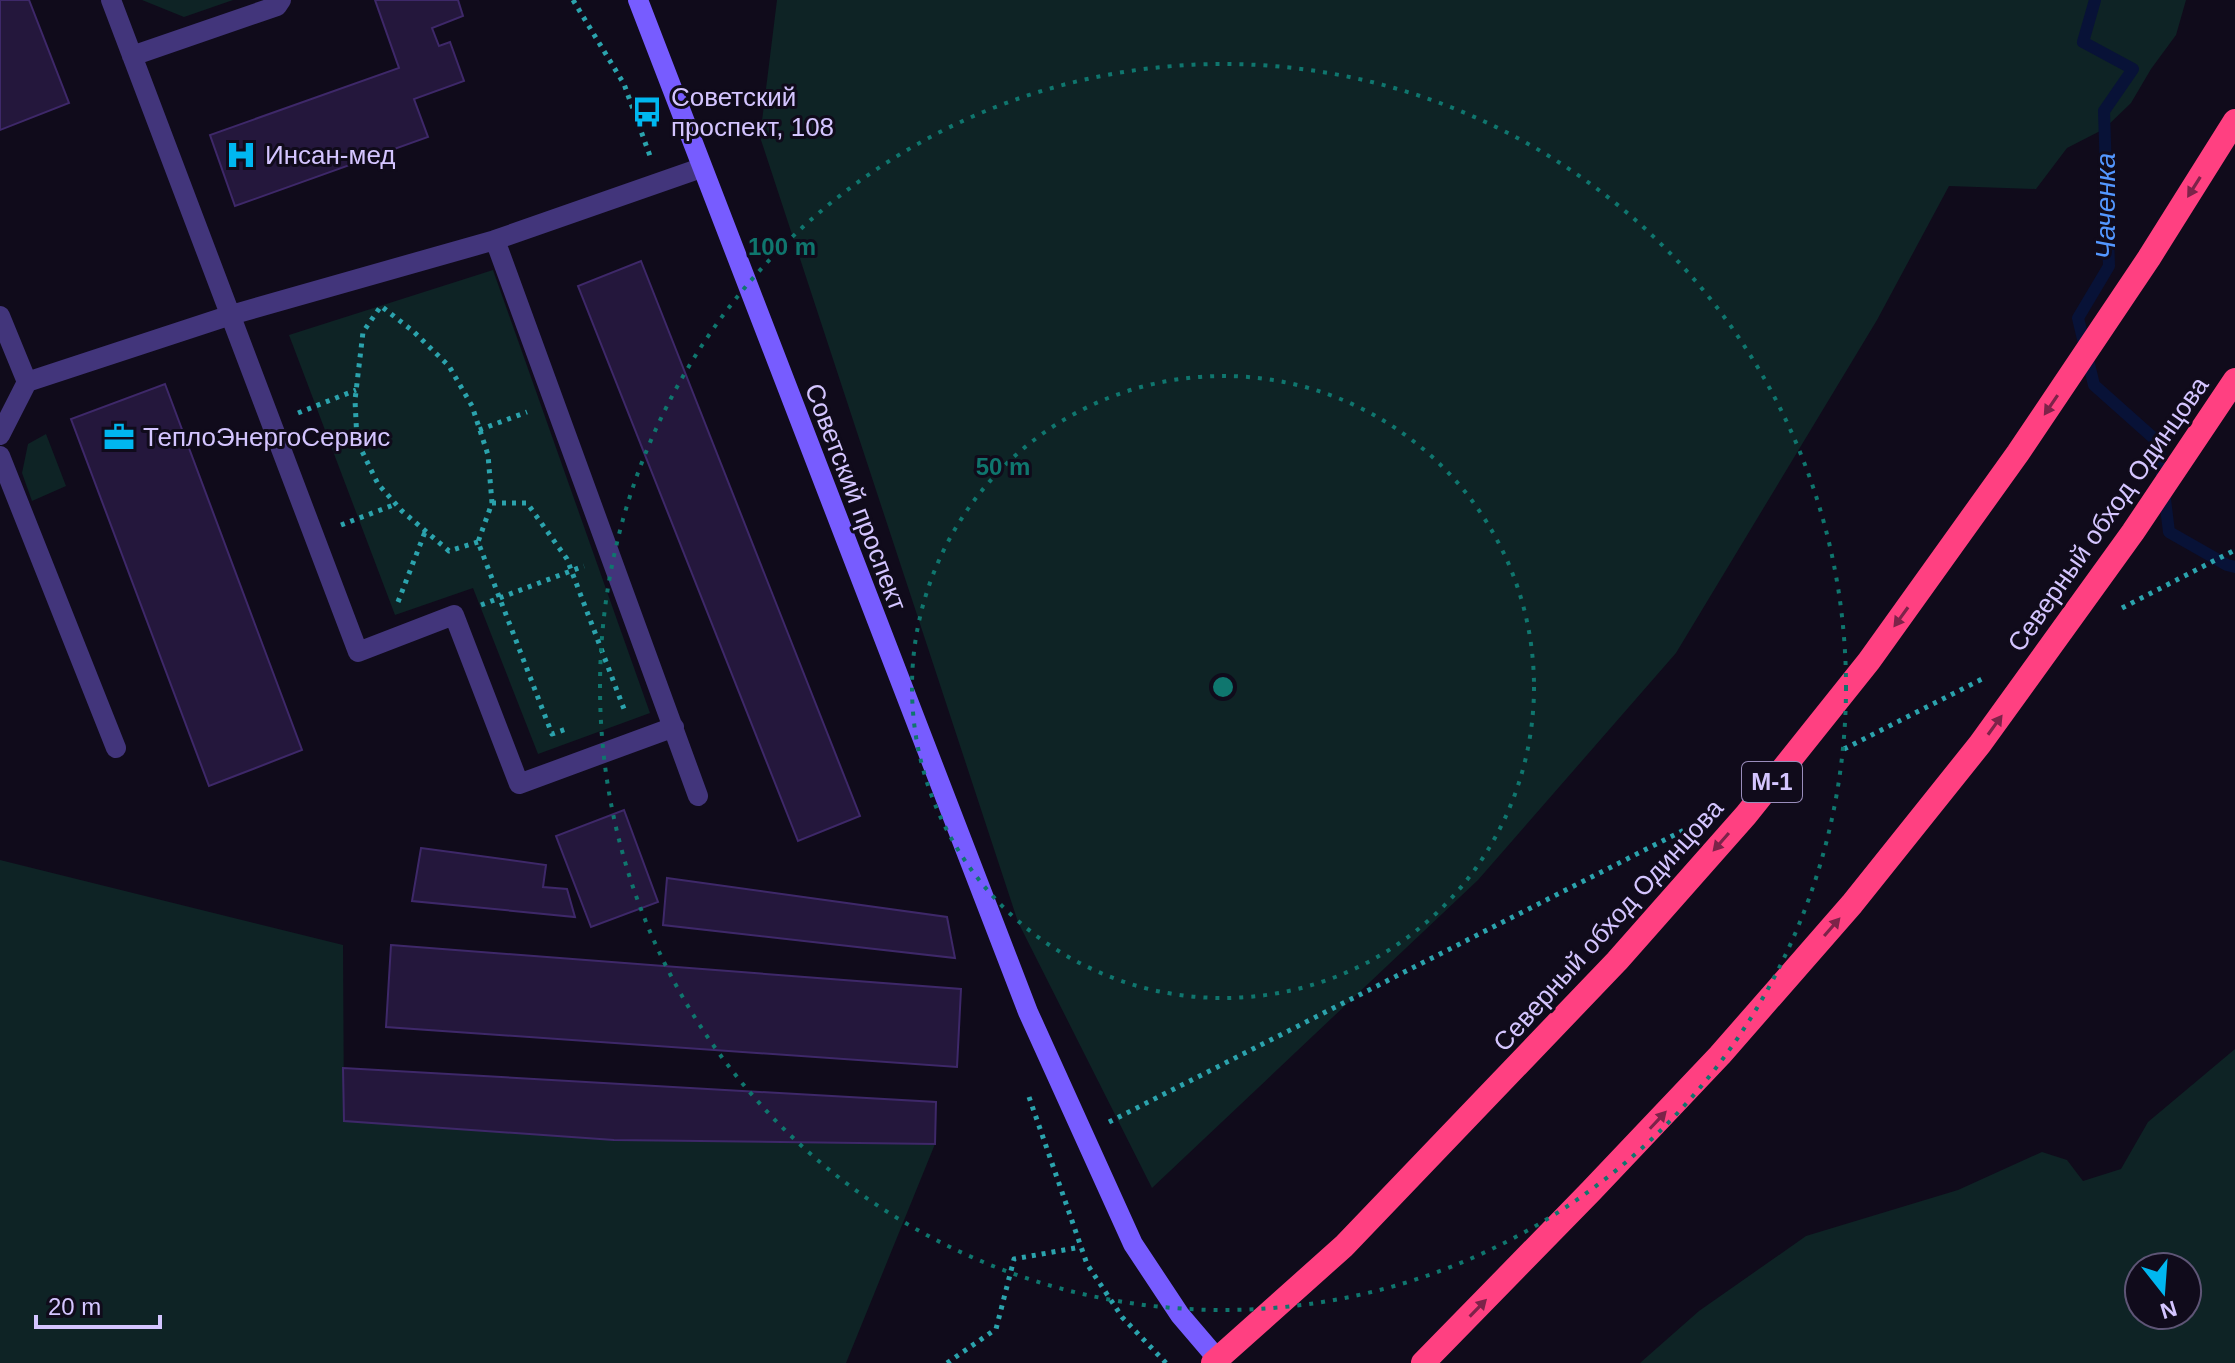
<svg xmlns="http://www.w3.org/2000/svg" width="2235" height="1363" viewBox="0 0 2235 1363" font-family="Arial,sans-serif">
<rect width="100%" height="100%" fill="#100b1b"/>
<path fill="#0e2325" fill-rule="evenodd" d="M142,0H233L184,17Z
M777,0H2186L2176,35L2151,69L2131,103L2104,129L2067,148L2036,189L1949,186L1877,320L1676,653L1478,880L1152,1188L1018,922L760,137Z
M493,270L650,713L538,754L473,588L395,615L289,335Z
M46,434L66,486L32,501L22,473L28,444Z
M0,860L343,945L344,1121L614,1140L935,1144L846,1363H0Z
M2235,1049V1363H1640L1699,1311L1806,1236L1958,1190L2042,1152L2067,1160L2083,1181L2121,1169L2148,1122ZM2139,1267H2187V1315H2139Z"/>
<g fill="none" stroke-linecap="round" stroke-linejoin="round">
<path stroke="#081237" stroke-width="12" d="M2095,0L2083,42L2133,69L2104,111L2109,266L2078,318L2094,385L2158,442L2169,532L2227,565L2235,567"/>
</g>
<path fill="#24173c" stroke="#3e2869" stroke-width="2" d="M0,0H29L69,103L0,130Z
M375,0H458L463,16L432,28L439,46L450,42L464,81L414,99L428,137L235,206L210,135L399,68Z
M641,261L860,816L798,841L578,286Z
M165,384L302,750L209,786L71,419Z
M624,810L658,902L591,927L556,836Z
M421,848L546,865L543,887L567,889L575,917L412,901Z
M667,878L947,917L955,958L663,925Z
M391,945L961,989L957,1067L386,1027Z
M343,1068L936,1102L935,1144L614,1140L344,1121Z"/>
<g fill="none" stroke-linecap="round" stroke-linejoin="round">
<path stroke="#2ba3ad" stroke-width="5" stroke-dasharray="4 6" stroke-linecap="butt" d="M573,0L624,84L650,156
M298,413L356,390
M479,430L527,412
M492,503H527L567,559L624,709L620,711
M341,525L396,504
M478,542L449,551L402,511L378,484L357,441L355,400L363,332L381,306L414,332L449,366L472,406L488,455L492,503L478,542L552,734L569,728
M398,602L425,532
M481,605L584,566
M2122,608L2235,550
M1844,749L1984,678
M1029,1097L1087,1264L1122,1317L1166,1363
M1109,1122L1688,828
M947,1363L996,1329L1014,1259L1081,1247"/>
<path stroke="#42357b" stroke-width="20" d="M111,0L358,652L454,615L519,784L674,727
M132,56L277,6L281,0
M495,240L698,796
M0,316L27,382
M0,435L27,382L231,315L495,240L701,168
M0,456L116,748"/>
<path stroke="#775cff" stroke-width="20" d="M638,0L1028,1012L1133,1244L1180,1315L1221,1363"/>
<path stroke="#ff4081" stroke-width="24" d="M1213,1363L1344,1246L1617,961L1746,815L1869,661L2018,453L2149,258L2235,121
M1423,1363L1591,1191L1720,1055L1852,904L1980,744L2133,532L2235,380"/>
</g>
<defs><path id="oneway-solid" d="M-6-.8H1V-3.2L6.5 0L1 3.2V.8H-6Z" transform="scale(2)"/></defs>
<g fill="#7c2349">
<use href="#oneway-solid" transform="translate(2194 187) rotate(122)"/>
<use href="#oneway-solid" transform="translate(2051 405) rotate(124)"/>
<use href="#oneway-solid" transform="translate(1901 617) rotate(126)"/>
<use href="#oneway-solid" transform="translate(1995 725) rotate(-54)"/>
<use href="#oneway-solid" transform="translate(1721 842) rotate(131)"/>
<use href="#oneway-solid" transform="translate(1832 927) rotate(-49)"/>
<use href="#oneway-solid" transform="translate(1658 1120) rotate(-47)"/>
<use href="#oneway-solid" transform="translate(1478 1308) rotate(-46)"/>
</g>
<g fill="none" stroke="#0f766e" stroke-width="4" stroke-dasharray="4 8">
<circle cx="1223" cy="687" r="311"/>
<circle cx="1223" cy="687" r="623"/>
</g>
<defs>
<g id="bus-bare" transform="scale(2.4)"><path d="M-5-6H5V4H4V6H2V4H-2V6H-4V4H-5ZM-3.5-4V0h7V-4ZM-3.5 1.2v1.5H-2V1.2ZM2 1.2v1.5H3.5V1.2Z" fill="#00b7f0" stroke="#100b1b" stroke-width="2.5" paint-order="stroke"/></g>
<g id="hospital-bare" transform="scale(2.4)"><path d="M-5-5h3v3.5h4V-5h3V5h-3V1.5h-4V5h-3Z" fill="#00b7f0" stroke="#100b1b" stroke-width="2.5" paint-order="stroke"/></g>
<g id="office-bare" transform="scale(2.4)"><path d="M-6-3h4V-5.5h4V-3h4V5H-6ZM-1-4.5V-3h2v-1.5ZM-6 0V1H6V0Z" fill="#00b7f0" stroke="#100b1b" stroke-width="2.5" paint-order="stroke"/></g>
</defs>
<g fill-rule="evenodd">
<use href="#bus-bare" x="647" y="112"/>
<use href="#hospital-bare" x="241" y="155"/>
<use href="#office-bare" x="119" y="437"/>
</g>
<g text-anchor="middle" stroke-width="6" stroke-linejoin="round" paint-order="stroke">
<rect fill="#100b1b" stroke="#998dbb" stroke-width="2" x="1742" y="762" width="60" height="40" rx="6"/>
<g font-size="24" font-weight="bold" fill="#d4c5ff">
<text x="1772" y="790">М-1</text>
</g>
<g font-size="26" fill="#d4c5ff" stroke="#100b1b" text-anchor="start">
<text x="671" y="106">Советский<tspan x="671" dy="30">проспект, 108</tspan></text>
<text x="265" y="164">Инсан-мед</text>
<text x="143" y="446">ТеплоЭнергоСервис</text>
</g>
<g font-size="26" fill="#d4c5ff" stroke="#100b1b">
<text transform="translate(856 497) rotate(69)" y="9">Советский проспект</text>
<text transform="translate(2108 514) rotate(-55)" y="9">Северный обход Одинцова</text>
<text transform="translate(1608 925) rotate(-48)" y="9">Северный обход Одинцова</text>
</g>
<g font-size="28" font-style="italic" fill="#5397ff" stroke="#100b1b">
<text transform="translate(2105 206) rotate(-90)" y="10">Чаченка</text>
</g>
</g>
<circle cx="1223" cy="687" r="12" fill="#0f766e" stroke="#100b1b" stroke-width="4"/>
<g font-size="24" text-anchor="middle" font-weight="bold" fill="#0f766e" stroke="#100b1b" stroke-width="6" stroke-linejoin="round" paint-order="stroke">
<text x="782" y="255">100 m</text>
<text x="1003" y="475">50 m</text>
</g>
<g transform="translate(2163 1291) rotate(163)"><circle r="38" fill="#100b1b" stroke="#5e5576" stroke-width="2"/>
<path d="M0-6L14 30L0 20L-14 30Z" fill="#00b7f0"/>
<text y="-12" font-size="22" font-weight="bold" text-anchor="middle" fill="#d4c5ff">N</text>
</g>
<path d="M36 1315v12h124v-12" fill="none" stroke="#d4c5ff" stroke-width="4"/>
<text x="48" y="1315" font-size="24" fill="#d4c5ff" stroke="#100b1b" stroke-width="6" paint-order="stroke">20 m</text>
</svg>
